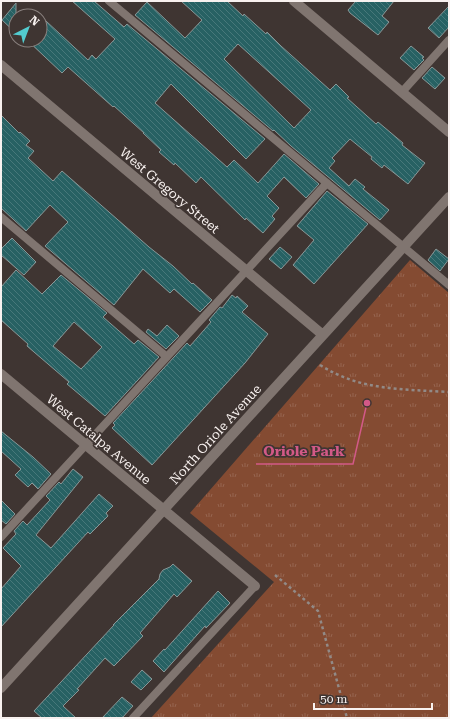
<svg xmlns="http://www.w3.org/2000/svg" width="450" height="719" viewBox="0 0 450 719" font-family="'Roboto Serif',serif">
<defs>
<pattern id="grass-tufts" width="24" height="20" patternUnits="userSpaceOnUse"><rect width="24" height="20" fill="#844b32"/><path d="M3 7l-1-3M5 7V3M7 7l1-3M15 17l-1-3M17 17v-4M19 17l1-3" fill="none" stroke="#966550"/></pattern>
<pattern id="building-back-hatch" width="6" height="6" patternUnits="userSpaceOnUse"><rect width="6" height="6" fill="#276163"/><path d="M-1 5l2 2M0 0l6 6M5-1l2 2" fill="none" stroke="#47787a"/></pattern>
</defs>
<rect width="100%" height="100%" fill="#3f3532"/>
<path fill="url(#grass-tufts)" d="M410,260L449,293V718H151L274,582L190,513Z"/>
<path fill="url(#building-back-hatch)" stroke="#899797" fill-rule="evenodd" d="M72,1H94L124,27L127,24L265,139L246,159L171,84L155,103L227,167L234,160L258,183L284,154L319,184L306,198L284,177L267,196L279,208L272,216L275,219L263,233L246,218L245,220L201,177L196,183L175,163L174,165L159,152L161,150L143,133H144L114,106L113,107L68,67L62,73L27,40H40V28L46,21L88,60L92,55L96,59L115,39Z
M181,1H227L243,16L244,14L266,34L267,32L281,46L330,90L336,84L349,97L347,98L376,124L378,122L403,143L402,145L425,163L408,184L384,165L382,168L371,159L372,157L350,139L332,158L335,161L329,168L349,186L355,179L365,187L363,189L389,210L380,220L291,146L274,130L273,131L135,15L147,2L185,38L202,20ZM238,44L311,110L294,128L224,59Z
M356,1H394L382,16L389,22L378,35L350,13L348,10Z
M16,3V33L2,20Z
M449,6V27L439,38L428,28Z
M411,46L424,57L422,58L424,60L414,70L400,58Z
M432,67L445,78L435,89L422,78Z
M1,115L19,133L20,132L30,141L26,145L34,151L28,158L53,181L62,171L149,247L173,266L192,284L193,283L212,300L200,312L174,289L170,293L143,269L114,305L45,246L68,222L50,205L26,231L1,208Z
M327,191L368,224L314,284L293,265L314,240L297,226Z
M12,238L36,262L24,275L1,255V249Z
M280,247L292,257L281,269L269,259Z
M436,249L449,259L440,271L428,260Z
M16,270L42,294L61,275L107,313L103,317L134,344L138,340L159,357L105,416L67,384L69,382L27,346L28,344L1,320V287ZM74,322L102,347L81,369L53,346Z
M232,295L236,298L237,296L248,306L242,312L268,334L245,363L152,465L112,428L115,425L113,423L187,343L190,346L211,322L209,320L220,307L222,308Z
M167,325L179,336L166,349L146,332L148,329L157,336Z
M1,431L33,457L51,474L38,489L32,483L28,487L15,475L21,469L1,451Z
M73,469L83,477L36,535L51,548L99,494L113,506L106,513L108,516L90,534L88,532L1,627V589L21,566L3,548L16,534L14,531L23,521L27,525L50,500L46,496L59,482L61,484Z
M1,500L15,514L6,524L1,520Z
M173,564L192,581L177,597L174,594L140,633L143,636L120,660L114,666L105,658L77,689L79,690L63,706L76,718H42L34,711L114,625H113L159,579L160,574L163,570L170,567Z
M218,591L230,603L206,628L205,626L164,672L153,661L164,649L165,650Z
M142,670L152,679L141,690L131,682Z
M122,697L133,706L122,718H102Z"/>
<g fill="none" stroke-linecap="round" stroke-linejoin="round">
<path stroke="#928a87" stroke-width="2.5" stroke-dasharray="3 3" stroke-linecap="butt" d="M320,365C361,391 402,389 449,392
M275,575L318,611L347,718"/>
<path stroke="#807570" stroke-width="8" d="M109,1L449,285
M402,92L449,40
M1,217L167,357
M1,537L327,183
M133,718L255,586"/>
<path stroke="#807570" stroke-width="10" d="M294,1L449,132
M1,65L323,335
M1,374L255,586
M1,688L449,197"/>
</g>
<g text-anchor="middle" stroke-width="3.5" stroke-linejoin="round" paint-order="stroke">
<g font-size="13" fill="#f8f1ef" stroke="#3f3532">
<text transform="translate(170 190) rotate(40)" y="5">West Gregory Street</text>
<text transform="translate(215 434) rotate(-48)" y="5">North Oriole Avenue</text>
<text transform="translate(99 439) rotate(40)" y="5">West Catalpa Avenue</text>
</g>
</g>
<path fill="none" stroke="#d25987" stroke-width="1.5" d="M367 403L353 464H256"/>
<circle fill="#d25987" stroke="#3f3532" stroke-width="1.5" cx="367" cy="403" r="4"/>
<g font-size="14" text-anchor="middle" font-weight="bold" fill="#d25987" stroke="#3f3532" stroke-width="3.5" stroke-linejoin="round" paint-order="stroke">
<text x="304" y="456">Oriole Park</text>
</g>
<rect width="450" height="719" fill="none" stroke="#f8f1ef" stroke-width="4"/>
<g transform="translate(28 28) rotate(42)"><circle r="19" fill="#3f3532" stroke="#89807e"/>
<path d="M0-3L7 15L0 10L-7 15Z" fill="#52ccd0"/>
<text y="-6" font-size="11" font-weight="bold" text-anchor="middle" fill="#f8f1ef">N</text>
</g>
<path d="M314 703v6h118v-6" fill="none" stroke="#f8f1ef" stroke-width="2"/>
<text x="320" y="703" font-size="12" fill="#f8f1ef" stroke="#3f3532" stroke-width="3" paint-order="stroke">50 m</text>
</svg>
